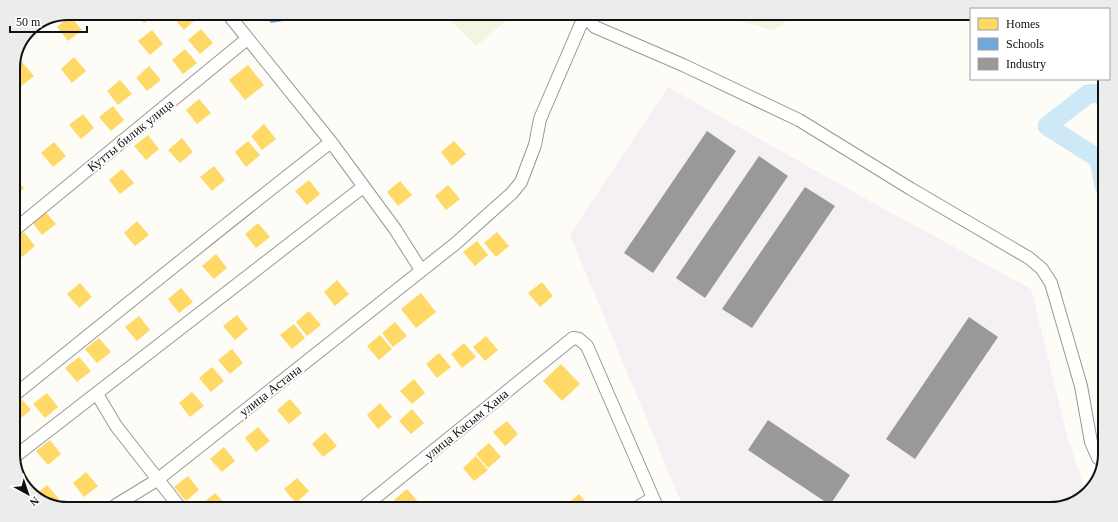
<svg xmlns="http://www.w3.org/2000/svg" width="1118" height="522" viewBox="0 0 1118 522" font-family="Georgia,serif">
<rect width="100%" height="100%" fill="#fdfcf7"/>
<path fill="#f5f0f3" d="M668,87L857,194L1031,289L1068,439L1086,493L1080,500L1050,509L683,507L570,235Z"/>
<path fill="#f0f6e1" d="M445,15H511L512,16L476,46Z
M721,16H790L783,24L773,30Z"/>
<path fill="#ffd966" d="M136,13H155L144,23Z
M175,13L193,14L197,18L184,30L172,16Z
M70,16L82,30L68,41L57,27Z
M201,29L213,43L200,54L188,40Z
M152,30L163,44L150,55L138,41Z
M185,49L197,63L183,74L172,60Z
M74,57L86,71L72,83L61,69Z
M22,62L34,76L20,87L13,79V70Z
M248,65L264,85L245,100L229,80Z
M149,66L161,80L147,91L136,78Z
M120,80L132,94L118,105L107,91Z
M199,99L211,113L197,124L186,110Z
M113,106L124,120L111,131L99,117Z
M83,114L94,128L81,139L69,125Z
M264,124L276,139L262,150L251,136Z
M148,135L159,149L146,160L134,146Z
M182,138L193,152L180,163L168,150Z
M248,141L260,155L246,167L235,152Z
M454,141L466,154L452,166L441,152Z
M54,142L66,156L53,167L41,153Z
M214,166L225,180L212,191L200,177Z
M122,169L134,183L120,194L109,180Z
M13,175L24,188L13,198Z
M309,180L320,194L307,205L295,191Z
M400,181L412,195L398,206L387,192Z
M448,185L460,199L446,210L435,196Z
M44,210L56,224L42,235L31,221Z
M137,221L149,235L135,246L124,233Z
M258,223L270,237L256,248L245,234Z
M24,232L35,246L22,257L13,247V241Z
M497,232L509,246L496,257L484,243Z
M477,241L488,255L475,266L463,252Z
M216,254L227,268L214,279L202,266Z
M337,280L349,294L335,306L324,292Z
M542,282L553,296L540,307L528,293Z
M80,283L92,297L79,308L67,294Z
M181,288L193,302L179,313L168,299Z
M421,293L436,312L416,328L401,309Z
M309,311L321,325L307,336L296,322Z
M237,315L248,329L235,340L223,326Z
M139,316L150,330L137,341L125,327Z
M395,322L407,336L393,347L382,333Z
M294,324L305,338L292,349L280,335Z
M380,335L392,349L379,360L367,346Z
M486,336L498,350L485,361L473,347Z
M99,338L111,352L97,363L85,349Z
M464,343L476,357L462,368L451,354Z
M232,349L243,363L230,374L218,360Z
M439,353L451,367L437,378L426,364Z
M79,357L91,371L77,382L65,368Z
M561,364L580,384L562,401L543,381Z
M212,367L224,381L211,392L199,378Z
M414,379L425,393L412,404L400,391Z
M192,392L204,406L190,417L179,403Z
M47,393L58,407L45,418L33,404Z
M19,396L31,410L17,421L13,416V401Z
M290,399L302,413L289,424L277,410Z
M380,403L392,417L378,429L367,415Z
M412,409L424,423L411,434L399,421Z
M507,421L518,434L505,446L493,432Z
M258,427L270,441L256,452L245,438Z
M325,432L337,446L323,457L312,444Z
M50,440L61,454L48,465L36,451Z
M489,443L501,457L488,468L476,454Z
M224,447L235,461L222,472L210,459Z
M476,456L488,470L474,481L463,468Z
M86,472L98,486L84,497L73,483Z
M188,476L199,490L186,501L174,487Z
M297,478L309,491L296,503L284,489Z
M47,485L59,499L52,505H47L35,495Z
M407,489L419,503L415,506H399L394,500Z
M215,493L226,505H203L202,504Z
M579,494L590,507H567L566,505Z"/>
<path fill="#6fa8dc" d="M264,14H292L283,21L271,23Z"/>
<path fill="#999" d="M707,131L736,151L653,273L624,253Z
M759,156L788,176L705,298L676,278Z
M805,187L835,206L752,328L722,309Z
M969,317L998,337L915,459L886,439Z
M768,420L850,475L830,505L748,450Z"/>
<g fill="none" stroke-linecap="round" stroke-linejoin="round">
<path stroke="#cde8f7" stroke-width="19" d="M1104,186L1099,159L1047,126L1088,94L1105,93"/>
<g stroke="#979795" stroke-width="14">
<path id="minor" d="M583,15L595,27L683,65L799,120L911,189L1029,258L1042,269L1051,283L1081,386L1091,442L1098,458L1101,457
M331,142L395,229L421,270
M13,231L247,39
M97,394L116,426L178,505
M13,396C119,311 224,225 331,142L228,14
M13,458L363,187
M116,505L157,480L455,244L512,193L521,182L535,145L540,119L584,17
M365,506L573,338L579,339L587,346L657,507
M638,507L653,498"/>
</g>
<use href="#minor" stroke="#fffffe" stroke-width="12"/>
</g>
<g text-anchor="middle" stroke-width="4" stroke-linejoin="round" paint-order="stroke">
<g font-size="13" fill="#111" stroke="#fff">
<text transform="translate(130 135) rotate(-39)" y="5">Кутты билик улица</text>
<text transform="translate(270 390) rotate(-38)" y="5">улица Астана</text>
<text transform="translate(466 424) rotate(-39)" y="5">улица Касым Хана</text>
</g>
</g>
<path d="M0 0H1118V522H0ZM68 20H1050A48 48 0 0 1 1098 68V454A48 48 0 0 1 1050 502H68A48 48 0 0 1 20 454V68A48 48 0 0 1 68 20Z" fill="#ececec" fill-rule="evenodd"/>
<path fill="none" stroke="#111" stroke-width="2" d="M68 20H1050A48 48 0 0 1 1098 68V454A48 48 0 0 1 1050 502H68A48 48 0 0 1 20 454V68A48 48 0 0 1 68 20Z"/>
<rect x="970" y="8" width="140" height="72" fill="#ffffff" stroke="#a0a0a0"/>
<rect x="978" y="18" width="20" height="12" fill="#ffd966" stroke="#a0a0a0"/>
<text x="1006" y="28" font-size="12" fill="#111111">Homes</text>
<rect x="978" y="38" width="20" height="12" fill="#6fa8dc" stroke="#a0a0a0"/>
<text x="1006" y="48" font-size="12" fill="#111111">Schools</text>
<rect x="978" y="58" width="20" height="12" fill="#999999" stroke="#a0a0a0"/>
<text x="1006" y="68" font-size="12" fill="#111111">Industry</text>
<g transform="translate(28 494) rotate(140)" stroke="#ffffff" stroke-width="3" paint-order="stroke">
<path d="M0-3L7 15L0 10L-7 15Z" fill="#111111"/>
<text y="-6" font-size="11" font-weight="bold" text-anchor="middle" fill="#111111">N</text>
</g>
<path d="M10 26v6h77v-6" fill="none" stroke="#111111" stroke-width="2"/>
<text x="16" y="26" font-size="12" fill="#111111" stroke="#ffffff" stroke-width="3" paint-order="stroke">50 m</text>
</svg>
